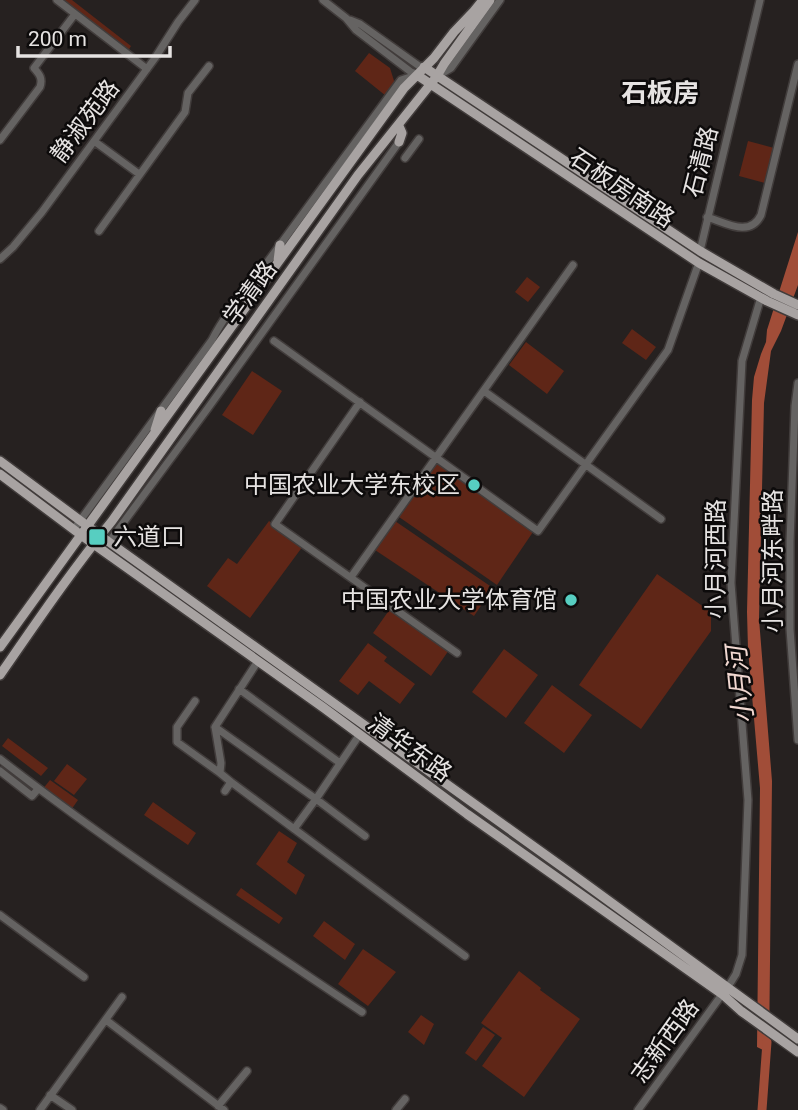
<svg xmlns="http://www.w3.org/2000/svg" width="798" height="1110" viewBox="0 0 798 1110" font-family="Roboto,'Noto Sans SC',sans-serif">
<rect width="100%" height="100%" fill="#262120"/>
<path fill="#5f2617" d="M60,0H72L131,46L127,53Z
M369,53L390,68L395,84L386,96L355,71Z
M748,141L774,148L765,183L739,176Z
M527,277L540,287L528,302L515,292Z
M632,329L656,347L646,360L622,343Z
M526,342L564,371L547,394L509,365Z
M252,371L282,391L253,435L222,415Z
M437,463L533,532L497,585L399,517Z
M269,521L303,546L250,618L207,586L228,558L237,564Z
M395,521L493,588L474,616L375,550Z
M657,574L711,612V631L641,729L579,685Z
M390,609L449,650L431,676L373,633Z
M368,643L387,657L384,661L415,684L400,704L369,681L358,695L339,681Z
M504,649L538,675L506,718L472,692Z
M552,685L592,715L564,753L524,723Z
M8,738L48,768L41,776L2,746Z
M67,764L87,779L74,795L54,781Z
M50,780L78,800L71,810L42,790Z
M153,802L196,833L188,845L144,815Z
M279,831L297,843L287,862L305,875L296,895L256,864Z
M241,888L283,918L279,924L236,895Z
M324,921L355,944L345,960L313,936Z
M363,949L396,972L368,1006L338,984Z
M519,971L541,988L540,990L580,1019L524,1097L482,1066L502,1038L481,1023Z
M421,1015L434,1024L424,1045L408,1032Z
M483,1027L495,1035L476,1061L465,1053Z"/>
<path fill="#a14d38" d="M798,232V285L781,331L771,351L764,403L759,619L772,781L769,1053L757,1047L760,788L748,649L747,612L752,400L754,377L761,354L766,342L767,330Z"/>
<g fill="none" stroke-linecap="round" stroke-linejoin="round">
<path stroke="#a14d38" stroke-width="9" d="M762,1110L767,1042"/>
<g stroke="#413c3b" stroke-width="10">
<path id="minor" d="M57,0L147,69
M323,0L346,18L356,30L411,72L417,74
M350,20L360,24L419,66L424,67
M438,76L451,68L500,0
M0,140L40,87C43,78 39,74 34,68L75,14
M94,141L139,174
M405,158L419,139
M707,217C726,223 750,238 761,215L798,64
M99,231L185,112L188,93L209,66
M700,251L760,0
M0,259L13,247L42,212L155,58L178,22L195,0
M274,341L538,531L668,350L697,268
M798,383L795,406L790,542V629L798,740
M484,391L661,519
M360,402L275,524L457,653
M74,529L212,340C224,316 241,295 258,275L401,80L416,75
M109,542L208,408L399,142
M351,577L573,265
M239,689L340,763
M195,701L177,727V742L220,773
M215,727L316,799L360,734
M0,759C116,849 240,930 362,1012
M0,771L32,796L38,789
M231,782L465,956
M225,791L231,782L220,773L221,763L215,727L258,661
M294,829L316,799L365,836
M0,915L84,977
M106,1020L224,1110
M50,1095L72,1110
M218,1106L247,1071
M0,1108L3,1110
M40,1110L122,997
M396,1110L405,1099
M638,1110L731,982L736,974L742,955L748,800L731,583L742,361L761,297"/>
</g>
<g stroke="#413c3b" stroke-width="12">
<path id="major" d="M424,67L700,251L774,294L798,305
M417,75L699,263L767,301L798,315
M399,142L402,133L399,126
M278,261L280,245
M155,430L161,411
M0,461L109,542L565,869L798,1039
M0,474L81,535L324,708L467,814L722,994L741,1011L798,1052
M0,647L404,88L434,58L454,32L474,11L483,0
M0,675C36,623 72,570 112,521L358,175L437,76L444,64L490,0"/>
</g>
<use href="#minor" stroke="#656362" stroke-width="7"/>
<use href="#major" stroke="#a8a3a2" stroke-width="9"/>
</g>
<g fill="#57cec1" stroke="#0d0b0b" stroke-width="2.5">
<circle cx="474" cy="485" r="7"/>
<rect x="88" y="528" width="18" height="18" rx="3.5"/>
<circle cx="571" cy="600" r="7"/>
</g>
<g text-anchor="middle" stroke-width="5" stroke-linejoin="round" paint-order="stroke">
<g font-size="24" fill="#e6e3e2" stroke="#0d0b0b">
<text transform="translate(85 121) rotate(-53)" y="8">静淑苑路</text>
<text transform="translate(701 162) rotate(-76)" y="8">石清路</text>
<text transform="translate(622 188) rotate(34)" y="8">石板房南路</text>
<text transform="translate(250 293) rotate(-54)" y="8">学清路</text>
<text transform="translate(716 559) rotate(-90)" y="8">小月河西路</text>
<text transform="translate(773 561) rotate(-90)" y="8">小月河东畔路</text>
<text transform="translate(410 748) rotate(36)" y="8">清华东路</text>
<text transform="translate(665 1041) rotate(-54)" y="8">志新西路</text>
</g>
<g font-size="24" fill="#e6e3e2" stroke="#0d0b0b" text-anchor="end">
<text x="460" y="493">中国农业大学东校区</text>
<text x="113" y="545" text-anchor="start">六道口</text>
<text x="557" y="608">中国农业大学体育馆</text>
</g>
<g font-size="26" font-weight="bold" fill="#e6e3e2" stroke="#0d0b0b">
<text x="660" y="102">石板房</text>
</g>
<g font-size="26" font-style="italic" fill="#f1d8d1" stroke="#0d0b0b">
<text transform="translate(740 685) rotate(-96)" y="9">小月河</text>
</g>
</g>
<path d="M18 46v10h152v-10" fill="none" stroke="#e6e3e2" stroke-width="3.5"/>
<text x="28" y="46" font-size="21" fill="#e6e3e2" stroke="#0d0b0b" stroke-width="5" paint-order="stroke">200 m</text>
</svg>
